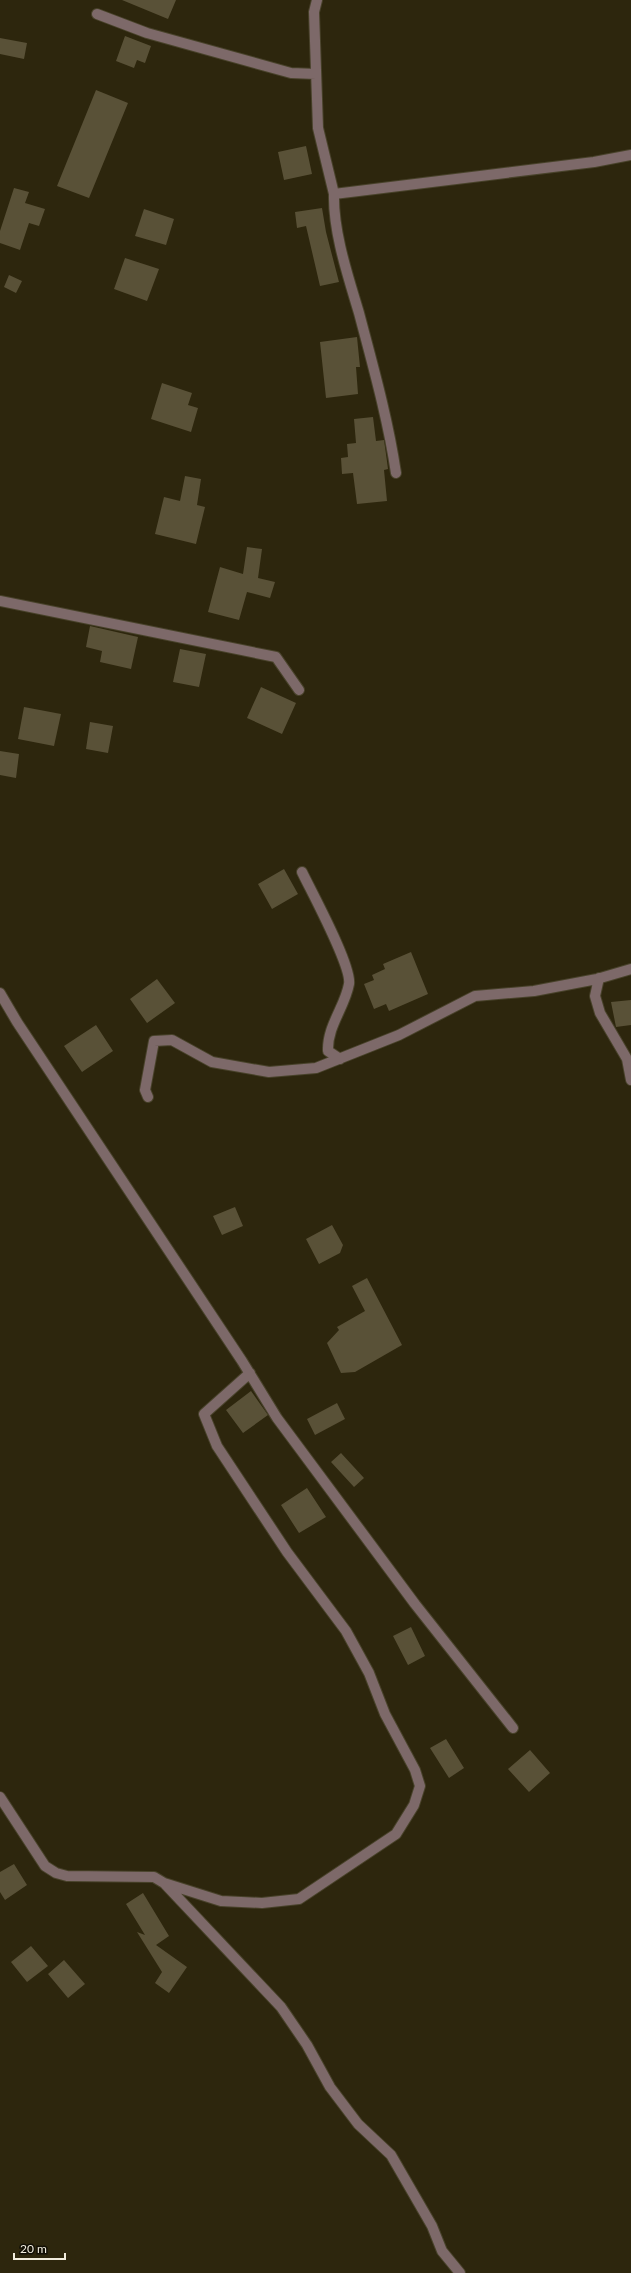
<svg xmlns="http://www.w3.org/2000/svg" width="631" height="2273" viewBox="0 0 631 2273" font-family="Lato,sans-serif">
<rect width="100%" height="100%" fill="#2d260d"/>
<path fill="#595137" d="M122,0H176L168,19Z
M125,36L151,46L145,63L137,60L134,68L116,61Z
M0,38L27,43L24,59L0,54Z
M96,90L128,103L89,198L57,186Z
M306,146L312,174L284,180L278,152Z
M14,188L29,192L25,203L45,209L39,226L29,223L20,250L0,243V231Z
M322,208L326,232L339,282L320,286L306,226L297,228L295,212Z
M144,209L174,219L166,245L135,236Z
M125,258L159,269L147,301L114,289Z
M9,275L22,281L16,293L4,287Z
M357,337L360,367H356L358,394L326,398L320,342Z
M162,383L192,393L188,405L198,408L191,432L151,419Z
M373,417L376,441L384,440L386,454L388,469L384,470L387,501L357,504L353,473L342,474L341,458L348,457L347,444L356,443L354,419Z
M185,476L201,479L197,505L205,507L196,544L155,534L164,497L180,501Z
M247,547L262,549L258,578L275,582L270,598L247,592L239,620L208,612L220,567L243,574Z
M90,626L138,637L131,669L100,662L102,651L86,647Z
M180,649L206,654L199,687L173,682Z
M261,687L296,703L282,734L247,718Z
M24,707L61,714L54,746L18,739Z
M90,722L113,726L108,753L86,749Z
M0,751L19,754L16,778L0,775Z
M284,869L298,894L272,909L258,884Z
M411,952L428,994L389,1011L386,1004L374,1009L364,984L374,980L372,975L385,969L383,964Z
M157,979L175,1003L147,1023L130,999Z
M631,1000V1025L616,1027L611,1002Z
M96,1025L113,1051L82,1072L64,1046Z
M235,1207L243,1226L222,1235L213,1216Z
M332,1225L343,1245L340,1253L319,1264L306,1239Z
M367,1278L402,1345L355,1372L341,1373L327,1343L339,1330L337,1327L365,1311L352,1286Z
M251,1391L268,1415L243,1433L226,1410Z
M337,1403L345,1419L315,1435L307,1419Z
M341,1453L364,1478L354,1487L331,1462Z
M307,1488L326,1517L299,1533L281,1505Z
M411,1627L425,1656L408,1665L393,1636Z
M446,1739L464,1768L449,1778L430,1748Z
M530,1750L550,1773L529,1792L508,1769Z
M14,1864L27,1885L5,1900L0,1892V1872Z
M143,1893L169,1936L156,1945L187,1967L169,1993L155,1983L162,1972L137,1932L145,1935L126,1904Z
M31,1946L48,1966L27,1982L11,1962Z
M64,1960L85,1984L68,1998L48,1974Z"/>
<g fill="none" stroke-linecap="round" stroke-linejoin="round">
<g stroke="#48422a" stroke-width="12">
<path id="minor" d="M317,0L314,12L318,128L334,194L594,162L631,155
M97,14L147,33L291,73L316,74
M334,194C333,232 348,276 359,313C373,366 388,419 396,473
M0,601L276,657L299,690
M302,872C311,891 352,966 349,984C345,1007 327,1026 328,1051L340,1059
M599,978L595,996L600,1013L627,1059L631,1063
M0,993L17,1022L242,1361L277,1418L415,1604L513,1728
M627,1059L631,1080
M148,1097L145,1090L154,1041L172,1040L212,1062L269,1072L316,1068L399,1035L475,996L534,991L597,979L631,969
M0,1797L45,1866L56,1873L67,1876L154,1877L164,1883L221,1901L262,1903L299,1899L396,1834L414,1805L420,1786L415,1770L385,1714L369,1673L346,1631L287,1552L217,1446L204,1414L250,1373
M165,1884L281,2007L307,2045L330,2087L358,2124L391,2155L432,2226L442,2251L460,2273"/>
</g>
<use href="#minor" stroke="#7d6969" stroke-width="10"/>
</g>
<path d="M14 2253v6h51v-6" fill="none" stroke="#f1ecdd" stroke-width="2"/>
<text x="20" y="2253" font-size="12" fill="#f1ecdd" stroke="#120f05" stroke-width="3" paint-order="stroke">20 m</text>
</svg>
